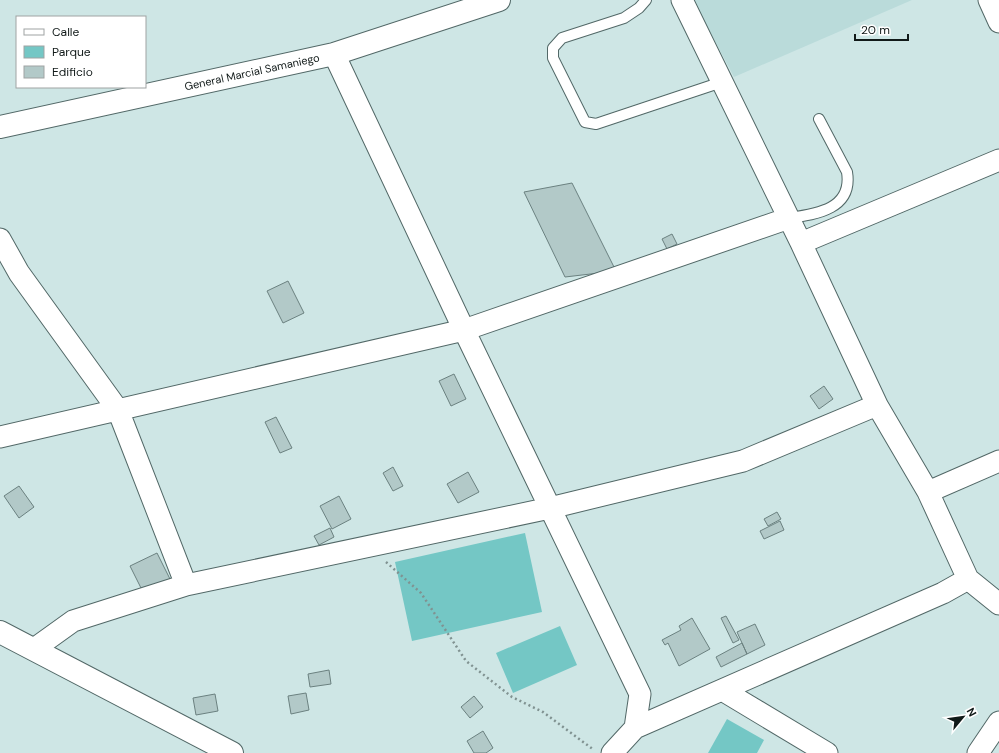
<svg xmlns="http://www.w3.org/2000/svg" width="999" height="753" viewBox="0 0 999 753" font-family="'DM Sans',sans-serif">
<rect width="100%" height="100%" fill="#cee6e5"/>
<path fill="#badbda" d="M693,0H912L734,77Z"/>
<path fill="#74c7c5" d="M525,533L542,612L412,641L395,562Z
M560,626L577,665L513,693L496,653Z
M727,719L764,740L757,753H708Z"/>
<path fill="#b2c9c8" stroke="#6b8180" d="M572,183L616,271L565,277L524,192Z
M672,234L677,244L667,249L662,239Z
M288,281L304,313L283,323L267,291Z
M454,374L466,399L451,406L439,381Z
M824,386L833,399L819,409L810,396Z
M276,417L292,448L280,453L265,422Z
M393,467L403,486L393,491L383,473Z
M468,472L479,492L458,503L447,484Z
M19,486L34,507L19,518L4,496Z
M339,496L351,519L332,529L320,506Z
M777,512L781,519L768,526L764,519Z
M780,521L784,530L764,539L760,531Z
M330,528L334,537L319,545L314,536Z
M157,553L170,579L143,592L130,566Z
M726,616L739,640L733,643L721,618Z
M692,618L710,649L679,666L668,643L665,645L662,640L681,630L679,626Z
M755,624L765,645L747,654L737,632Z
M742,643L747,654L721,667L716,657Z
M329,670L331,684L310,687L308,674Z
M306,693L309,710L291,714L288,696Z
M215,694L218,711L196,715L193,698Z
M474,696L483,707L470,718L461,707Z
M483,731L493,748L486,753H474L467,741Z"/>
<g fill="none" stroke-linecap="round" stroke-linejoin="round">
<g stroke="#526867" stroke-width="12">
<path id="lane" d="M646,0L639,8L624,18L562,38L553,48V58L585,122L596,124L722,82
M789,218C817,214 853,209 847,172L819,119"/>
</g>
<g stroke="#526867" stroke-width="23">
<path id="street" d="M682,0L801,243L877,405
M989,0L999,22
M334,54L464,330L640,694L635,728
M0,239L19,273L118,410L186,585
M801,243L999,160
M0,437L464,330L789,218
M928,492L999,461
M34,649L73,621L186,585L550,508L743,461L877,405L928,492L968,579
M722,690L827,753
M612,753L635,728L943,593L968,579L999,604
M978,753L999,722"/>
</g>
<g stroke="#526867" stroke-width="24">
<path id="secondary" d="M0,632L232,753"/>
</g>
<g stroke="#526867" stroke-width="24">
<g id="primary">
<path id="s1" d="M0,127L334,54L499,0"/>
</g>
</g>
<path stroke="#809291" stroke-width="2.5" stroke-dasharray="2 3" stroke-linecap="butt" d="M386,562L421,593L466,661L512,697L543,712L594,750"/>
<use href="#lane" stroke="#fff" stroke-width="10"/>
<use href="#street" stroke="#fff" stroke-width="21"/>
<use href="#secondary" stroke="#fff" stroke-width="22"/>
<use href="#primary" stroke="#fff" stroke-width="22"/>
</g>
<g text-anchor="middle" stroke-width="3" stroke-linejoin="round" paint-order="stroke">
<g font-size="11" fill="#101918" stroke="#fff">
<text dy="4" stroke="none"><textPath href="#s1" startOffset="258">General Marcial Samaniego</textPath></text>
</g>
</g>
<rect x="16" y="16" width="130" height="72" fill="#ffffff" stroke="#9fa3a3"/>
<rect x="24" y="29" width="20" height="6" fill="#ffffff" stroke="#9fa3a3"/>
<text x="52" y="36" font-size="12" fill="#101918">Calle</text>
<rect x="24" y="46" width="20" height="12" fill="#74c7c5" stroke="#9fa3a3"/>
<text x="52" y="56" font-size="12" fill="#101918">Parque</text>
<rect x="24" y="66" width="20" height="12" fill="#b2c9c8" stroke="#9fa3a3"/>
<text x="52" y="76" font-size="12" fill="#101918">Edificio</text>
<g transform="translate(963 717) rotate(61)" stroke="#ffffff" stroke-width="3" paint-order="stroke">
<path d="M0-3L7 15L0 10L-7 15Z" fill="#101918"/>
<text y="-6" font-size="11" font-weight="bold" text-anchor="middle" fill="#101918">N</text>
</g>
<path d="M855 34v6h53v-6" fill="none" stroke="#101918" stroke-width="2"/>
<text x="861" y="34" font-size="12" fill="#101918" stroke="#ffffff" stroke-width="3" paint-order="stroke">20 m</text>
</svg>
